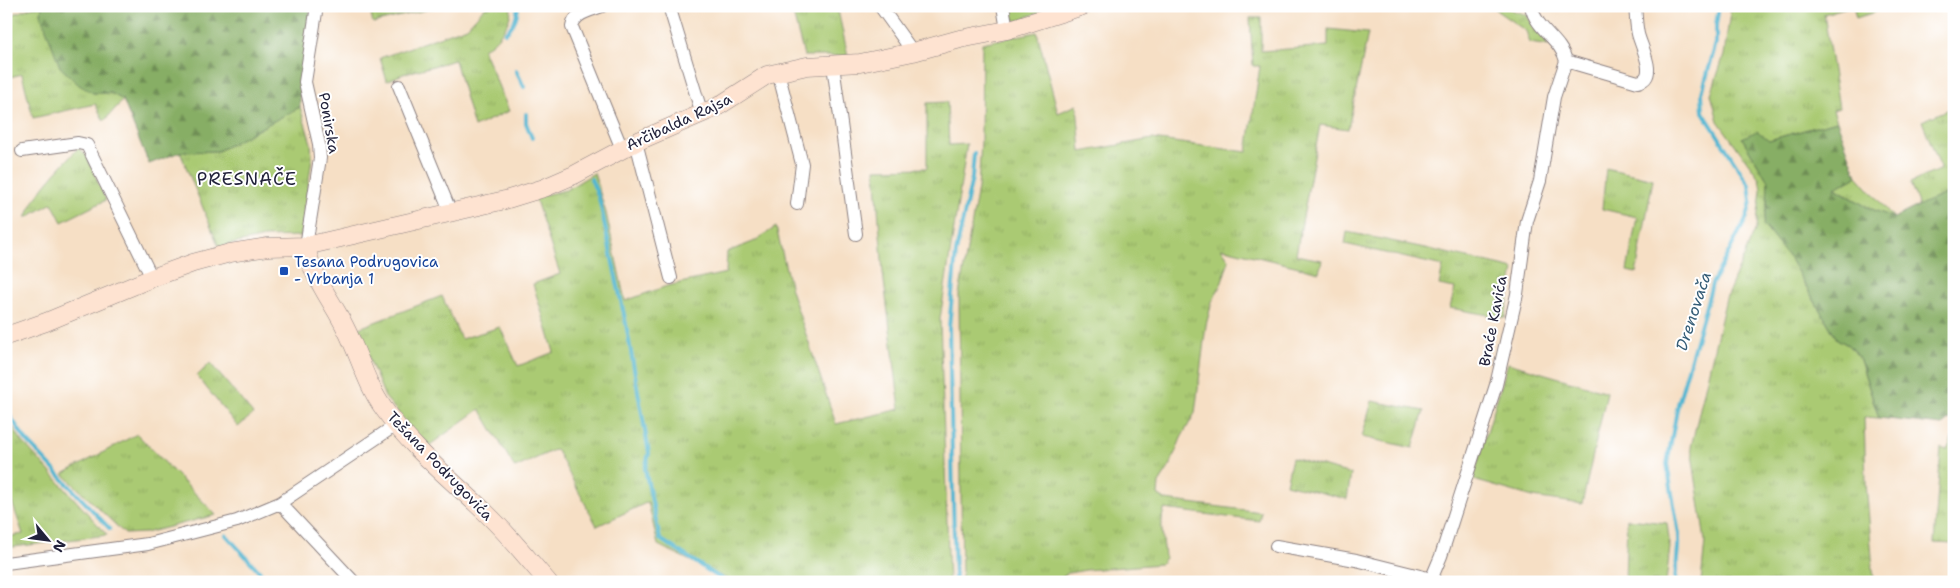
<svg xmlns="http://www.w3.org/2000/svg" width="1960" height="588" viewBox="0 0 1960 588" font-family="'Shantell Sans',sans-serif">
<defs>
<pattern id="grass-tufts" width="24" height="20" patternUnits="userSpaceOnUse" patternTransform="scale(1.25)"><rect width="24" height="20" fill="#aaca73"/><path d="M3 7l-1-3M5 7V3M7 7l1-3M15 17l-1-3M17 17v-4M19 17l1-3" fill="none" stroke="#92ad64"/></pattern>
<pattern id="forest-firs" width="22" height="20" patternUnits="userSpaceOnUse" patternTransform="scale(1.25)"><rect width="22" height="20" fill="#87ae65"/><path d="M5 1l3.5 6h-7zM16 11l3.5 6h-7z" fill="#6e8d54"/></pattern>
</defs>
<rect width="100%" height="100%" fill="#fff"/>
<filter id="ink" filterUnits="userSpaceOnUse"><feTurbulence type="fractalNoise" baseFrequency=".02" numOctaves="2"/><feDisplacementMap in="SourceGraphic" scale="10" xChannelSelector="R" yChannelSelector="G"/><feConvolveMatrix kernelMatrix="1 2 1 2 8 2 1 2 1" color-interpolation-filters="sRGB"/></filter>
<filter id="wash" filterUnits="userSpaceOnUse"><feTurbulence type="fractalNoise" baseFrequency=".0096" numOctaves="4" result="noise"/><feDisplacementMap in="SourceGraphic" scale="20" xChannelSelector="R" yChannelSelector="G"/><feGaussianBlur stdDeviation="1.12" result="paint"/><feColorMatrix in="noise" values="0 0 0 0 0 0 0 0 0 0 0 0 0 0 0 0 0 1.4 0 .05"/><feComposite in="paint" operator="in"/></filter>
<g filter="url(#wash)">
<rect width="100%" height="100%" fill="#f6dfc5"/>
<path fill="url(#grass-tufts)" stroke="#667657" d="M35,6H42L41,15L93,93H111L123,100L104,121L95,104L33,118L22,74L6,78V17Z
M387,6H433V8L373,23L370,11Z
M486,6H511C512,23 497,42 483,49L509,111L474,127L455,60L403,74L387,81L380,58L467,27Z
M791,6H837L848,56H804Z
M1011,6H1055L1017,21L1013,19Z
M1494,6H1507L1511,10L1527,15L1533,26L1549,46L1530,43L1526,31L1497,11Z
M1731,6H1851L1824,14L1839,108L1833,110L1837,121L1769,140L1742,138L1768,181L1767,203L1764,225L1790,259L1837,339L1848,345L1859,357L1879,418L1864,417L1866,483L1874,582H1701L1705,541L1691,447L1726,298L1756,228L1761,190L1759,178L1718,121L1711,94L1724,55Z
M1853,6H1891V7L1856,18Z
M1250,18H1261V51L1328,46V29L1368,33L1348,129L1320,125L1296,255L1322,260L1319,272L1221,248L1229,260L1222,282L1212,302L1206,325L1195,413L1181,438L1170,466L1159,483L1158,495L1165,500L1261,512L1259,521L1164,509C1159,527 1164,540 1165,558L1160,564L1086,570L1068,573L1056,582H962L959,295L978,188L981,143L982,43L1037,32L1058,113L1077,105L1081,152L1152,139L1247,152L1260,66H1253Z
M947,102L949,145L967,144L940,319L949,582H733L658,545L648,502L597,526L556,449L515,468L480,409L427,447L385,397L357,329L442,296L461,339L500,327L518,366L554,352L533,284L560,274L535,197L566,190L594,173L606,213L625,301L667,286L726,273L727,252L753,242L776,227L791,290L836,424L900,409L883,273L875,169L927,168V103Z
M300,107L311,143L312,158L301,236L264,237L219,247L180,152L218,151Z
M1954,107V191L1919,206L1910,183L1941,169L1922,121Z
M78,148L86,155L106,200L62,222L52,203L26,218C36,190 59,170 78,148Z
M1606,168L1653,179L1636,273L1627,271L1637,217L1602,209Z
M1857,176L1894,218L1867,207L1834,187Z
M1347,232L1425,248L1514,269L1505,318L1450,308L1455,288L1439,285L1443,266L1345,244Z
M210,363L253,414L238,427L197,376Z
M1508,363L1607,392L1582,504L1533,497L1477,481L1473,478Z
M1372,401L1424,411L1413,448L1362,437Z
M6,417L22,441L107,535L6,548V537L23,534L6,485Z
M137,434L216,515L145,533L125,534L63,474Z
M1954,435V462L1949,489L1954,490V544L1934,543L1941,448L1947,450Z
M1292,458L1351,474L1347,499L1286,484Z
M1627,519L1667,523L1670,547L1666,582H1625Z"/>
<path fill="url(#forest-firs)" stroke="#546850" d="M42,6H311L300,87V107L218,151L180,152L149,164L123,100L111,93H93L79,85L60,67L41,15Z
M1837,121L1857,176L1835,188L1867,207L1894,218L1926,202L1954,191V416L1942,425L1879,418L1859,357L1848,345L1837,339L1790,259L1763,225L1767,203L1768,181L1742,138L1757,131L1769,140Z"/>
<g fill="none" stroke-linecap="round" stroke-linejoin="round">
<path stroke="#52b6d1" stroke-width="4" d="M505,33C514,25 517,18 518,6
M516,70L524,87
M526,114V123L532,138
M591,179L599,198L626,324L649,453L645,469L660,539L726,582
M6,410L26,440L110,529
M226,535L269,582
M955,582L949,327L956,252L972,178L974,153
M1675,582L1679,535L1667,464L1678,404L1712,284L1747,217L1751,201L1749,185L1703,112L1702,93L1716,43V25L1719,6"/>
</g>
</g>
<g filter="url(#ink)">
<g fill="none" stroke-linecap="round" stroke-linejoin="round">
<g stroke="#8c8080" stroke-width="14">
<path id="street" d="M602,6C590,11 574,13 572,27L622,149
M669,6L702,114
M880,6L913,52
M1003,6L1007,30
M1566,61L1638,82C1659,78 1641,47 1638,34C1636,25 1636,15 1635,6
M833,65L856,234
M778,72L802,164L797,204
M399,86L451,213
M636,142L671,278
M22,151L78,143L87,145L152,278
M306,246L320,158L319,144L305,82L317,6
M280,503L354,582
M1276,546L1356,560L1432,579
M6,563L148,544L237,521L280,503L396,425
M1430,582L1441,556L1496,385L1517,294L1527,221L1540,181L1554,97L1566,61C1561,39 1536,30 1531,6"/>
</g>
<g stroke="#8c8080" stroke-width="19">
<path id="secondary" d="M306,246C311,275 332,301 345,327C359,354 366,384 384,409C412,449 452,480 487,514C509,535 528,559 548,582
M6,336L46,322L152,278L193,263L230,253L268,247L306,246L505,200L544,188L574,175L636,142L717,107L767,75L807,66L860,63L913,52L960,39L1007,30L1083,6"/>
</g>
<use href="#street" stroke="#fff" stroke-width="12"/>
<use href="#secondary" stroke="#fee3d1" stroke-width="18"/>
</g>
</g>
<rect fill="#1a4fb4" stroke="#fff" stroke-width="2" x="279" y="266" width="10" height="10" rx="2.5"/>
<g text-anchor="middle" stroke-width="4" stroke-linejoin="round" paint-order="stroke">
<g font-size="15" fill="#22223b" stroke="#fff">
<text transform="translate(679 122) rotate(-25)" y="5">Arčibalda Rajsa</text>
<text transform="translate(329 123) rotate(80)" y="5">Ponirska</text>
<text transform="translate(1493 321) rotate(-79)" y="5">Braće Kavića</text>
<text transform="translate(440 466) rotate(46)" y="5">Tešana Podrugovića</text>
</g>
<g font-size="15" fill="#164399" stroke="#fff" text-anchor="start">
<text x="294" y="267">Tesana Podrugovica<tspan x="294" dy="17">- Vrbanja 1</tspan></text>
</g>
<g font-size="16" font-style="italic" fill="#355d77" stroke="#fff">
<text transform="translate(1693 311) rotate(-72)" y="6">Drenovača</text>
</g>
<g font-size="18" letter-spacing="1" fill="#22223b" stroke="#fff">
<text x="247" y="185">PRESNAČE</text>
</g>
</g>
<rect width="1960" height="588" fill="none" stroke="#fff" stroke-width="25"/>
<g transform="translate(48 540) rotate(119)" stroke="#ffffff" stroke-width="4" paint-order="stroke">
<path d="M0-4L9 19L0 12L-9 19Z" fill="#22223b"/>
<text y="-8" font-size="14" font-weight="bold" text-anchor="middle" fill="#22223b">N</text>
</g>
</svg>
